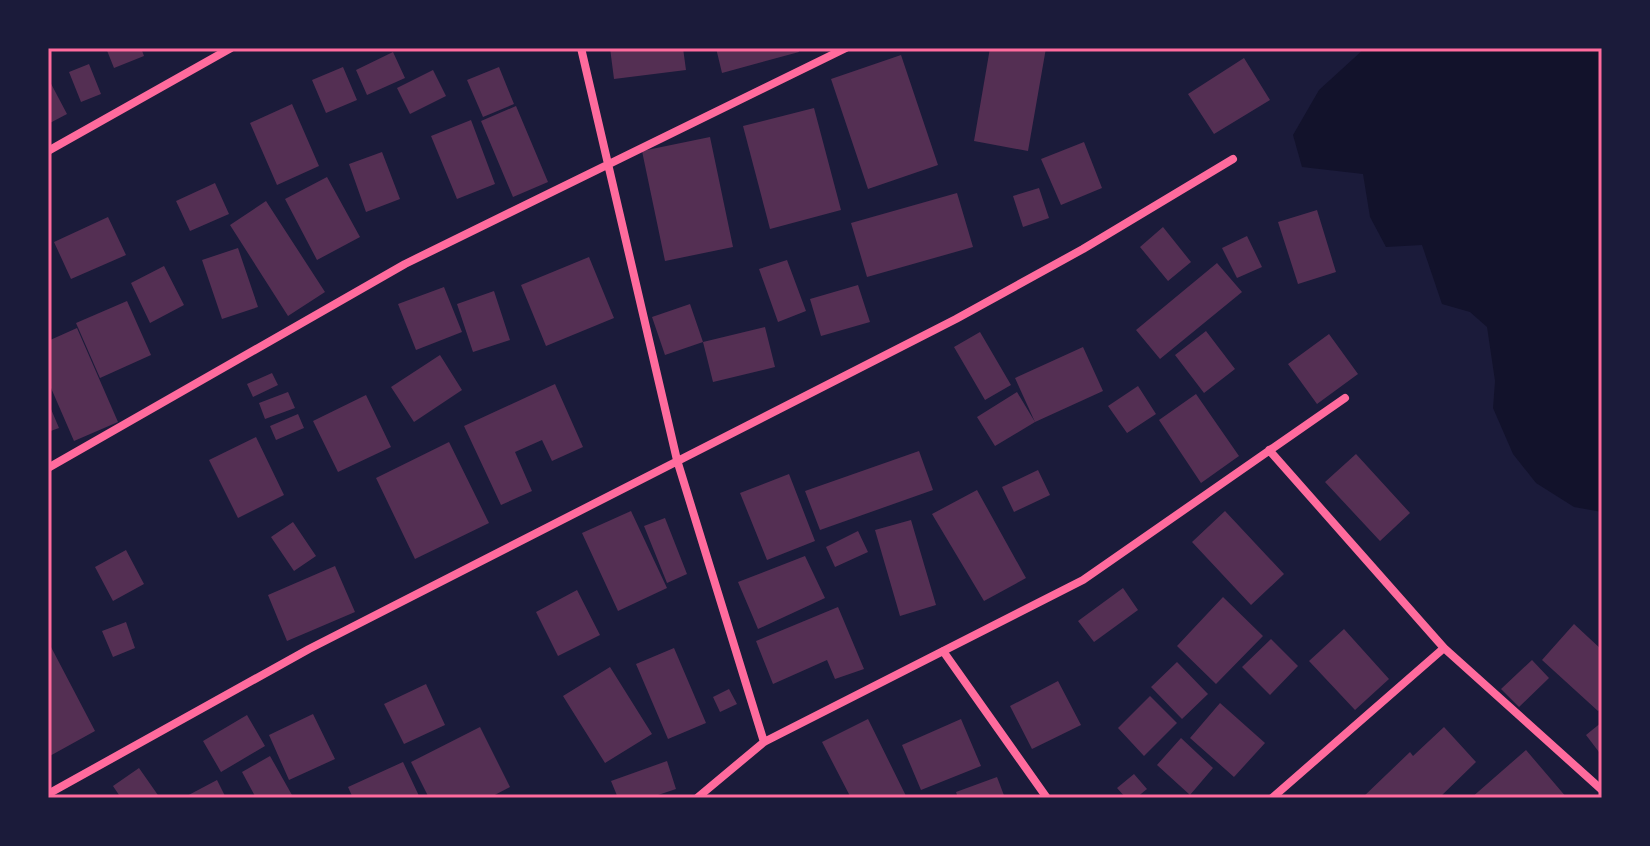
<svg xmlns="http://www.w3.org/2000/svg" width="1650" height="846" viewBox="0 0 1650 846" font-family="'Source Serif 4',serif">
<rect width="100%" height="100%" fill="#1b1b3a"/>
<path fill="#12122b" d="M1365,48H1602V512L1574,507L1536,483L1513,454L1493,408L1495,381L1487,327L1470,312L1442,304L1422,245L1386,247L1370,217L1363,174L1302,167L1293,135L1319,90Z"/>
<path fill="#542f53" d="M106,48H141L144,56L114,68Z
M610,48H683L686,70L614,79Z
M716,48H798L799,52L722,73Z
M990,48H1046L1028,151L974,141Z
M393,52L405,78L367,95L356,70Z
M901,55L938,165L868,189L831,79Z
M1244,58L1270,100L1214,134L1188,94Z
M89,64L101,94L81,102L69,72Z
M343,67L357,100L326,113L312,80Z
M499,67L514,104L483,117L467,80Z
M433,70L446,96L410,114L397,88Z
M48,78L67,114L48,124Z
M292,104L319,166L277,185L250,123Z
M516,106L548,182L513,197L481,121Z
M814,108L841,210L770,229L743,126Z
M471,120L495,184L457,199L431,136Z
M710,137L733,247L665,261L642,151Z
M1084,142L1102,188L1061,205L1041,159Z
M382,152L400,199L366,212L349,164Z
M327,177L360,237L317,260L285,199Z
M215,183L229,214L190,231L176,201Z
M1039,188L1049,218L1023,227L1013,196Z
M957,193L973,247L867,277L851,223Z
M266,201L325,292L288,316L230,225Z
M1317,210L1336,272L1298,284L1278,222Z
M108,217L126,255L71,279L54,242Z
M1163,227L1191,262L1168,281L1140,247Z
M1247,236L1262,267L1237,278L1222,248Z
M238,248L258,307L222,319L202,260Z
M589,257L614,318L546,346L521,285Z
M787,260L806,311L778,322L759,269Z
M1217,263L1242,292L1160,359L1136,330Z
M164,266L184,305L150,323L131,283Z
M858,285L870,322L821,336L810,299Z
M444,287L462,332L416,350L398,304Z
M494,291L510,340L473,352L457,304Z
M127,301L151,355L100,378L76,323Z
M690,304L703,342L765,327L775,367L713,382L703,342L665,355L652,317Z
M77,328L118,422L74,441L48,381V341Z
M1206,331L1235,369L1204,393L1175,355Z
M980,332L1011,385L985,400L954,347Z
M1329,334L1358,374L1317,404L1288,364Z
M1083,347L1103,391L1035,422L1015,378Z
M440,355L462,390L414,422L391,387Z
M272,373L278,385L253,397L247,384Z
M555,384L583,447L552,461L542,440L515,452L532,491L501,505L464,426Z
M1138,386L1156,414L1127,433L1108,406Z
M288,392L295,408L265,419L259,403Z
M1017,392L1035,422L995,446L977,417Z
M1196,394L1239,456L1201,483L1159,420Z
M366,395L391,447L338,472L313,421Z
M48,402L59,428L48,432Z
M298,414L304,428L276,440L270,426Z
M256,437L284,495L238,518L209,460Z
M449,442L489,523L415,559L376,478Z
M919,451L933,490L820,530L805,491Z
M1356,454L1410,513L1380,541L1325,482Z
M1038,470L1050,495L1014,512L1002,487Z
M789,474L815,541L767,560L740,493Z
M977,490L1026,578L984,601L932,514Z
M631,511L667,588L618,611L582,533Z
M1225,511L1284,574L1251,605L1192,542Z
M665,518L687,574L667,583L644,526Z
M911,520L936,605L900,616L875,530Z
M293,522L316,556L294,571L271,537Z
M858,531L868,552L835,567L826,547Z
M126,550L144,584L113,601L95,567Z
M805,556L825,598L758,629L738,582Z
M335,566L355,612L287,641L268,595Z
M1123,588L1138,610L1094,642L1078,621Z
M577,590L600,635L558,656L536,612Z
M1223,597L1263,636L1216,684L1177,646Z
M838,607L864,669L835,679L827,660L773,684L756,641Z
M126,622L135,648L113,657L102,631Z
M1574,624L1602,650V707L1598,711L1542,660Z
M1344,629L1389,679L1355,710L1309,661Z
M1271,639L1298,666L1270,695L1242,667Z
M51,647L95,731L48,757V648Z
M674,648L706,723L668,739L636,664Z
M1532,660L1549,678L1519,707L1501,689Z
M1177,662L1208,694L1182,719L1151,687Z
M610,667L652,734L605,763L563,696Z
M1058,681L1081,725L1032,749L1010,706Z
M426,684L445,725L404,744L384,704Z
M729,689L737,704L720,712L713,697Z
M1150,696L1177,723L1144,756L1118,728Z
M1220,703L1265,743L1234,777L1190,738Z
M313,714L335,759L289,780L269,735Z
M247,715L265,746L221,772L203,741Z
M868,719L907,798H851L822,742Z
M961,719L981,766L921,790L902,745Z
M1602,722V756L1586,735Z
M480,727L510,787L489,798H429L411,762Z
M1444,727L1476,762L1439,798H1362L1410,752L1413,756Z
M1181,738L1213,768L1190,795L1157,765Z
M1526,750L1567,798H1471Z
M270,756L292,795L286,798H256L242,772Z
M667,761L676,789L649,798H618L611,781Z
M403,762L420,798H353L348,787Z
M139,768L160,798H121L113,786Z
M1134,774L1147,789L1136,798H1126L1117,788Z
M997,777L1005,798H958L956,792Z
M217,780L226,798H183Z"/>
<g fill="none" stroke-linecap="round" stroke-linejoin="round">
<path stroke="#ff6b9d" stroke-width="8" d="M581,48L677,460L764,742
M48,151L231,48
M1269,450L1444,648L1602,790
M48,468L405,264L846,48
M943,651L1047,798
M48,794L309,649L956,319L1083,249L1233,159
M697,798L764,742L1083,580L1345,398
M1272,798L1444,648"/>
</g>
<rect width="1650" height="846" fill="none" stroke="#1b1b3a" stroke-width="100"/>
<rect x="50" y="50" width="1550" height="746" fill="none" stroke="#ff6b9d" stroke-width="3"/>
</svg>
